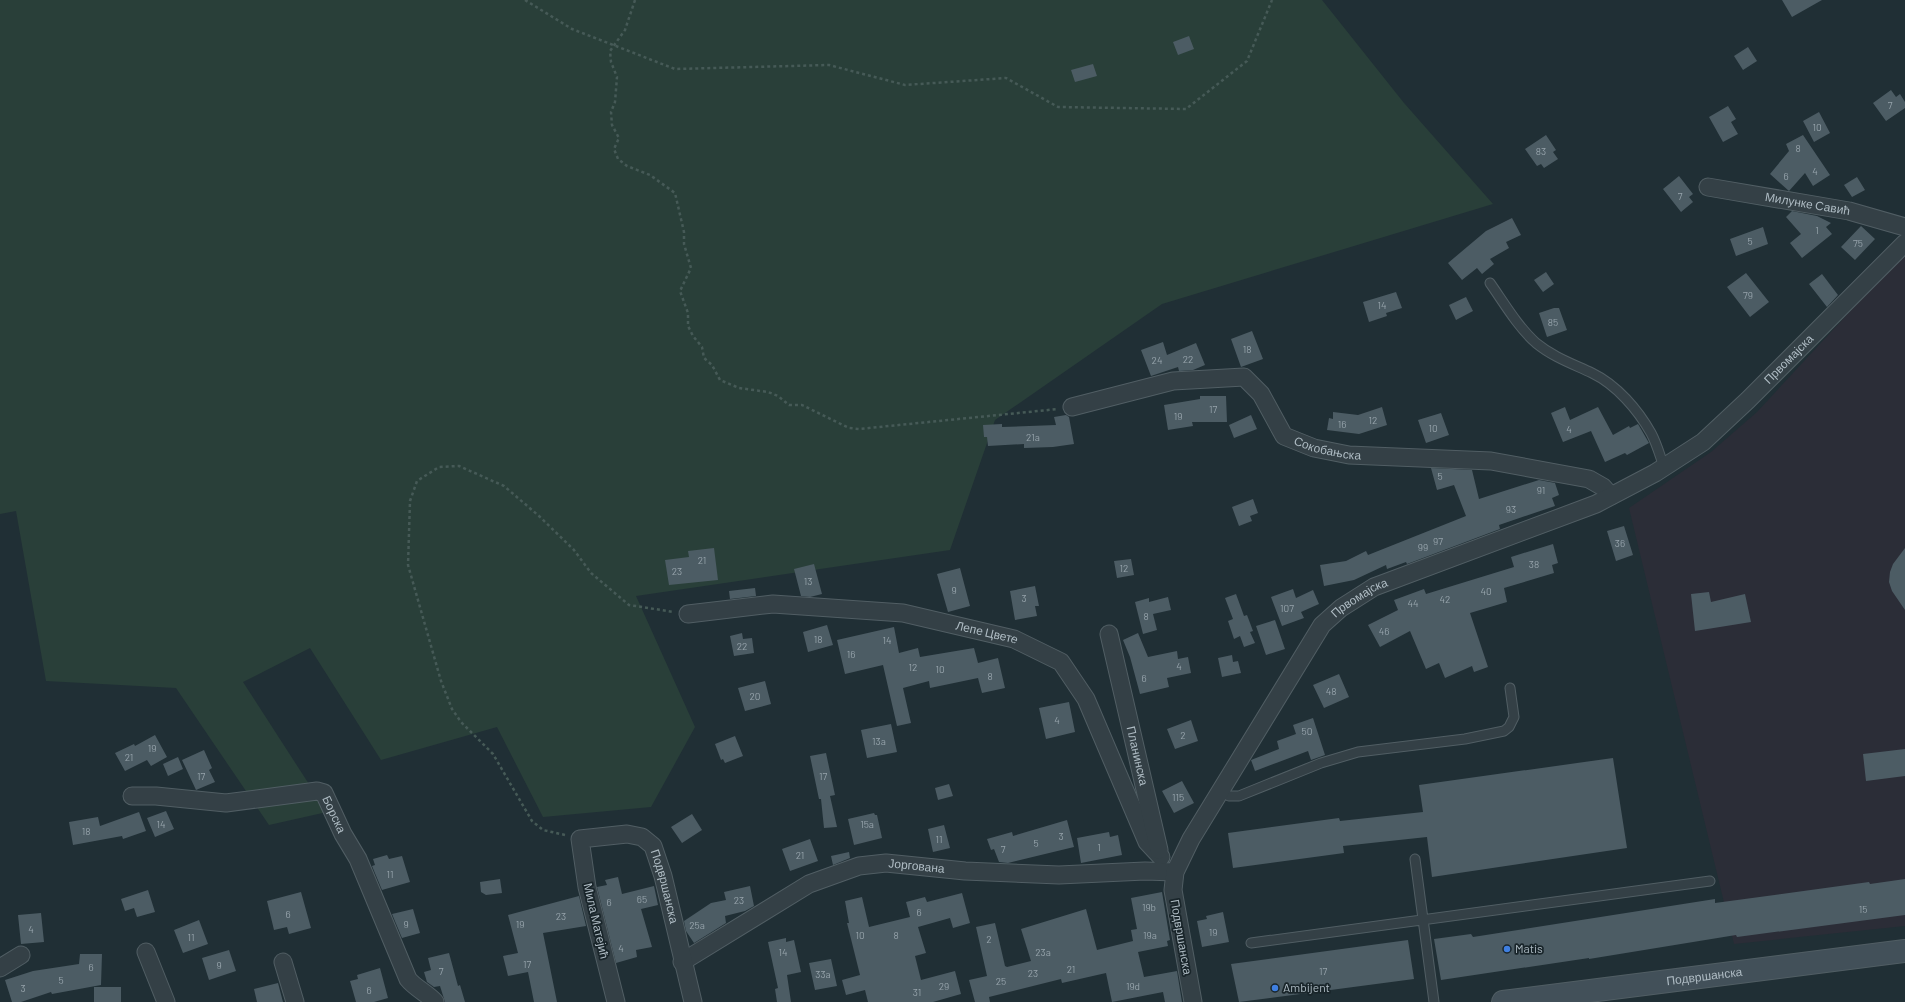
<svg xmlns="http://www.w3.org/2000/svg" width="1905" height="1002" viewBox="0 0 1905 1002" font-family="Barlow,sans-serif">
<rect width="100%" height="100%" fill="#202f35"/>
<path fill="#2b2d37" d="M1905,252V926L1734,944L1629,508L1711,452L1757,412Z"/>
<path fill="#293f39" d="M0,0H1322L1404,103L1493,204L1162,304L995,420L950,550L636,596L695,727L651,807L543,817L497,727L381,760L310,648L243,682L327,812L269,825L176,688L46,681L16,511L0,514Z"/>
<path fill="#4c5c64" d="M1782,0H1822L1792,17Z
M1189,36L1194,49L1178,55L1173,42Z
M1748,47L1757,61L1743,70L1734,56Z
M1093,64L1097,76L1075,82L1071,70Z
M1891,90L1896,97L1900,94L1905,102V108L1886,121L1873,103Z
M1728,106L1736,119L1731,122L1738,134L1723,142L1709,117Z
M1819,112L1830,133L1814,142L1803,121Z
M1546,135L1556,150L1553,152L1558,159L1544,168L1541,164L1537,166L1525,149Z
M1803,135L1830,175L1813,186L1805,173L1789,191L1770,174L1789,151L1786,144Z
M1679,176L1693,194L1689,197L1693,202L1681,212L1663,189Z
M1857,177L1865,190L1852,197L1844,185Z
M1792,211L1817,216L1831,223L1826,227L1832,234L1802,258L1790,243L1801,234L1786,217Z
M1512,218L1521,235L1506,242L1509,248L1490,259L1494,264L1482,274L1477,268L1462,280L1448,263L1486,231Z
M1861,226L1875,239L1855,260L1841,247Z
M1763,227L1768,244L1736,256L1730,239Z
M1546,272L1554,284L1543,292L1534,280Z
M1746,273L1769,302L1750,317L1727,287Z
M1822,274L1838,295L1827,307L1809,284Z
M1396,292L1402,308L1386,313L1387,316L1369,322L1363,302Z
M1466,297L1473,311L1456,320L1449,305Z
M1554,308H1559L1567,330L1547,337L1539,313Z
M1252,331L1263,359L1241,367L1231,339Z
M1163,342L1167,355L1196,343L1205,365L1193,370L1179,371L1178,367L1151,376L1141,350Z
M1200,396H1226L1227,422H1192L1193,426L1168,430L1164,405L1200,399Z
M1382,407L1387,425L1359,434L1327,430L1329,418L1333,419V412L1358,415Z
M1565,407L1570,420L1598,407L1613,435L1629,426L1630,428L1638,424L1649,443L1627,455L1625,453L1605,462L1591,431L1563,442L1551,413Z
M1441,413L1449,435L1426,443L1418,420Z
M1066,415L1069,417L1074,444L1053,447L1024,448V444L988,446L987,437H984L983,425L1002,424V427L1056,425L1054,417Z
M1251,415L1257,429L1234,438L1229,425Z
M1431,468L1472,470L1479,499L1539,480L1555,483L1559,495L1552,498L1555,506L1499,525L1500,529L1407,564L1406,562L1387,569L1386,565L1354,580L1324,586L1320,565L1346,561L1366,551L1368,555L1466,516L1454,485L1437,490Z
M1253,499L1258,513L1250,516L1252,521L1239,526L1232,507Z
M1624,526L1633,555L1616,561L1607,531Z
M1553,544L1558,563L1552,565L1554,573L1504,588L1507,602L1470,613L1488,667L1474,672L1472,666L1445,678L1439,663L1426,669L1410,631L1380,647L1368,625L1398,610L1394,600L1424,589L1426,594L1514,567L1511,557Z
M714,548L718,580L669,585L665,560L689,557L688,551Z
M1905,548V610L1892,591L1889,582L1890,572L1893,564Z
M1131,559L1134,575L1117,578L1114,561Z
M814,564L822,594L810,597L801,596L794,569Z
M960,568L970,606L948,612L937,574Z
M1035,586L1039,606H1035L1037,616L1015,620L1010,591Z
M755,588L756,596L730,599L729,591Z
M1293,589L1296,598L1313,590L1319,604L1301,612L1304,618L1282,626L1271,597Z
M1709,592L1711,602L1745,594L1751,622L1695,631L1691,594Z
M1236,594L1244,616L1247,615L1253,631L1250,632L1255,643L1244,647L1240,636L1234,639L1228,621L1233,619L1225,598Z
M1168,597L1171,610L1153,614L1157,630L1143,634L1135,602L1149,598V602Z
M1275,620L1285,649L1266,655L1256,626Z
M827,625L833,645L808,652L803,632Z
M894,627L899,653L918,648L920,657L974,648L978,663L998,658L1005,688L982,693L978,678L930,688L929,681L903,688L911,723L897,726L883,665L845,674L837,640Z
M742,633L743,639L752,638L754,653L734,656L730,636Z
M1138,633L1148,657L1177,651L1178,659L1188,657L1191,673L1167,678L1169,687L1140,694L1130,657L1123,640Z
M1232,655L1233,662L1238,661L1241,673L1222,677L1218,658Z
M1339,674L1349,697L1324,708L1313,685Z
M765,681L771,704L745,711L738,688Z
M1069,702L1075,732L1046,739L1039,708Z
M1313,718L1325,755L1311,760L1308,751L1255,771L1251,760L1279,749L1277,741L1296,734L1293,725Z
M1191,720L1198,741L1175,749L1167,729Z
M891,724L897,752L867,758L861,730Z
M155,735L167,757L151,766L147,760L125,771L115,753L134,744L135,746Z
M735,736L743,756L725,763L723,759L721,760L715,744Z
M1905,749V776L1866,781L1863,754Z
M204,750L212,768L209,770L215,782L196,790L182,760Z
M826,753L835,795L830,796L837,827L824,828L821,799H819L810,756Z
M178,757L183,769L168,776L163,764Z
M1613,758L1627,848L1432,877L1427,837L1343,846L1344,853L1233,868L1228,833L1339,818L1340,821L1423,812L1419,785Z
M1182,781L1194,803L1174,813L1162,791Z
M949,784L953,796L938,800L935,788Z
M166,811L174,829L155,837L147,818Z
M139,812L146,831L123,839L122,836L73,845L69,822L98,817L100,826Z
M874,813L875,815H877L882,838L854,845L848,819Z
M692,814L702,830L682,843L671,827Z
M1067,820L1074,847L1008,863L999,862L994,849L991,850L987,839L1012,832L1013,836Z
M944,825L950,848L933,852L928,829Z
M1109,832L1110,837L1118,835L1122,855L1081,863L1077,838Z
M810,839L818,861L790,871L782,849Z
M849,852L850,858L833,865L831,856Z
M387,855L389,859L402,856L410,882L382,890L372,866L375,865L373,859Z
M618,877L622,894L654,886L658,905L641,909L652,947L636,950L637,957L616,963L597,887L607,885L605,880Z
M500,879L502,893L486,895L481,892L480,882Z
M1905,879V915L1737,937L1736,935L1589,959V958L1441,980L1434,939L1471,934L1473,937L1715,899V903L1869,882L1870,884Z
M750,886L754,906L745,911L725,916L726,923L694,943L686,931L684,921L711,903L726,900L724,892Z
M148,890L155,912L137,917L134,908L125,911L121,899Z
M301,892L311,928L289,934L287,927L274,930L267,901Z
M1162,892L1170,940L1167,941L1168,946L1138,952L1144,977L1177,971L1182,1002H1165L1163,992L1112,1002L1106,973L1062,983L1061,979L989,997L990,1002H975L969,980L987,976L976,927L995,923L1005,966L1007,967L1031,961L1021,929L1086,909L1097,950L1133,941L1131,930L1137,929L1131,898Z
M962,893L970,923L953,928L950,918L918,927L926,953L915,956L921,980L955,971L961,994L933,1002H868L865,990L846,995L842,980L860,975L847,923H849L845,901L862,897L869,927L910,917L906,902L925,897L927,902Z
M579,896L586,926L543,933L557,1002H534L528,972L508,976L503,956L518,953L508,915Z
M413,909L420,933L402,938L392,914Z
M1223,912L1229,942L1202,947L1197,921L1207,919L1206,916Z
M41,913L44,942L21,944L18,915Z
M199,920L208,944L183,953L174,930Z
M786,938V942L794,940L801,972L787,975L791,1002H777L775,989L778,988L768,942Z
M1408,940L1414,979L1239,1002L1231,964Z
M229,950L236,971L209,980L202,958Z
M449,953L458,986L460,985L465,1002H445L440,986L434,987L427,982L424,972L431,970L428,958Z
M80,954H102L101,985L52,994L51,992L21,1002H12L5,980L33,971L79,964Z
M831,959L837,986L815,990L809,963Z
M380,968L388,998L374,1002H356L350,981L358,979L357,975Z
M278,983L283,1002H257L254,989Z
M94,987H121V1002H94Z"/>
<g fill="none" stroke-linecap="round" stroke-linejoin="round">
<g stroke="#515e64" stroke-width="11">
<path id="lane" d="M1490,283C1504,303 1518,327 1536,343C1553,357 1573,364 1592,373C1617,385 1638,410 1651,433C1657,444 1660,456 1664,467
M1220,791L1229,796H1239L1321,763L1358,752L1465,739L1504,731L1509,727L1514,717L1510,688
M1415,859L1434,1002
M1251,943L1710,881"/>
</g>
<g stroke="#515e64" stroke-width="19">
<g id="street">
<path id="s1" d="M1708,187L1849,211L1905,227"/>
<path id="s2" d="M1072,407L1173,381L1244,377L1261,394L1284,436L1314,448L1349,455L1491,461L1589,479L1603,487L1611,496"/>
<path id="s3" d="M688,614L773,604L903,613L1014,639L1061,662L1086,699L1147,842L1161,857"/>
<path id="s4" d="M1109,634L1159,850"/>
<path id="s5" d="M132,796H156L226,803L317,791L324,793L343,834L358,859L408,979C415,988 427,993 435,1002"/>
<path d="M146,952L166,1002"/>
<path d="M283,962L295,1002"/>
<path id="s6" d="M682,962L809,884L859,866L886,863L965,871L1059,875L1145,871L1175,872"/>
<path d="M0,968L21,955"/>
<path id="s7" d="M616,1002L587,887L580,839L627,834L642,837L653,846L663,876L693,1002"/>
<path id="s8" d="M1193,1002L1173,890L1175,872L1191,839L1322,625L1341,608L1374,587L1596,504L1655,473L1703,442L1748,400L1905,243"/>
</g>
</g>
<g stroke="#515e64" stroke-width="24">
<g id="secondary">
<path id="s9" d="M1503,1002L1905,951"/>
</g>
</g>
<path stroke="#465a57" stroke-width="2.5" stroke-dasharray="3 3" stroke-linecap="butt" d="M525,0L572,29L675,69L829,65L905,85L1006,78L1058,107L1186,109L1247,61L1272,0
M635,0L625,30L610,51L611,62L617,77L615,102L611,112L612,125L619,138L614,149L618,159L627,166L650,175L675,193L684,232V244L691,268L680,291L688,313V326L693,336L702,347L704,358L712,365L720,380L739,388L768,392L778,396L789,405H802L849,428L859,429L1058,409
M565,835L543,830L532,821L493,754L461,722L452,709L441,681L408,565L410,501L417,481L439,467L459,466L504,486L539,516L574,550L591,573L629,605L674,612"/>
<use href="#lane" stroke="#344046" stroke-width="9"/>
<use href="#street" stroke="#344046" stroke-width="17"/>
<use href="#secondary" stroke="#425059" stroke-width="22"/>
</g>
<g fill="#3f7fe0" stroke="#19252a" stroke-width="1.5">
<circle cx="1507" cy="949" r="4"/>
<circle cx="1275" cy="988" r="4"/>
</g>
<g text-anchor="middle" stroke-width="3.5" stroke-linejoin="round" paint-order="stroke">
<g font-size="10" fill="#96a3ab">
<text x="1890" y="109">7</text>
<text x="1817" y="131">10</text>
<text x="1798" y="152">8</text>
<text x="1541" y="155">83</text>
<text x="1815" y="175">4</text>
<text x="1786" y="180">6</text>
<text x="1680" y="200">7</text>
<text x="1817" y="234">1</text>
<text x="1750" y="245">5</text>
<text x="1858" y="247">75</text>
<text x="1748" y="299">79</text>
<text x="1382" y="309">14</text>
<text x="1553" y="326">85</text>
<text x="1247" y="353">18</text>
<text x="1188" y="363">22</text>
<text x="1157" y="364">24</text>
<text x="1213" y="413">17</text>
<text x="1178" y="420">19</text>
<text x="1373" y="424">12</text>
<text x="1342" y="428">16</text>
<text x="1433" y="432">10</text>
<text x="1569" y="433">4</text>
<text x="1033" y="441">21a</text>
<text x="1440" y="480">5</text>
<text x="1541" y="494">91</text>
<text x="1511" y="513">93</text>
<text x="1438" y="545">97</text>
<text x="1620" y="547">36</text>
<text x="1423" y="551">99</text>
<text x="702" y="564">21</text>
<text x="1534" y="568">38</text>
<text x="1124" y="572">12</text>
<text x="677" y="575">23</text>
<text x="808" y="585">13</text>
<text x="954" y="594">9</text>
<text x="1486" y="595">40</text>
<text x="1024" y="602">3</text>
<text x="1445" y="603">42</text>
<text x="1413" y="607">44</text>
<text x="1287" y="612">107</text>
<text x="1146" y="620">8</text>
<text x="1384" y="635">46</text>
<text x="818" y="643">18</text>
<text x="887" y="644">14</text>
<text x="742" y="650">22</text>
<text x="851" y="658">16</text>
<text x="1179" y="670">4</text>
<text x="913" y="671">12</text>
<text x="940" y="673">10</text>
<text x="990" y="680">8</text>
<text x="1144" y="682">6</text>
<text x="1331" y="695">48</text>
<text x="755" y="700">20</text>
<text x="1057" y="724">4</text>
<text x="1307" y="735">50</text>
<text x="1183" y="739">2</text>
<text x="879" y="745">13a</text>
<text x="152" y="752">19</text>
<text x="129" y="761">21</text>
<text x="201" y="780">17</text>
<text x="823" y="780">17</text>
<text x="1178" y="801">115</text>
<text x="161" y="828">14</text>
<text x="867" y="828">15a</text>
<text x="86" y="835">18</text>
<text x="1061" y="840">3</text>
<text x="939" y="843">11</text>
<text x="1036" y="847">5</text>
<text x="1099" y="851">1</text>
<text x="1003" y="853">7</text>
<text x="800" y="859">21</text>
<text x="390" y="878">11</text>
<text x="642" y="903">65</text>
<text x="739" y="904">23</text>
<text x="609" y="906">6</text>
<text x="1149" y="911">19b</text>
<text x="1863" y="913">15</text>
<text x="919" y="916">6</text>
<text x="288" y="918">6</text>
<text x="561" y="920">23</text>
<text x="406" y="928">9</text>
<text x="520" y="928">19</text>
<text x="697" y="929">25a</text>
<text x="31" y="933">4</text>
<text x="1213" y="936">19</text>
<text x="860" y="939">10</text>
<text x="896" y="939">8</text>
<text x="1150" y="939">19a</text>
<text x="191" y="941">11</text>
<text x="989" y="943">2</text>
<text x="621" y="952">4</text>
<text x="783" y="956">14</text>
<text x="1043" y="956">23a</text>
<text x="527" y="968">17</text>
<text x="219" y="969">9</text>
<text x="91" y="971">6</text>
<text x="1071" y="973">21</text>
<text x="441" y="975">7</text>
<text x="1323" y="975">17</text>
<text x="1033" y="977">23</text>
<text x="823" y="978">33a</text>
<text x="61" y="984">5</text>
<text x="1001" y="985">25</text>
<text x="944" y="990">29</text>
<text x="1133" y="990">19d</text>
<text x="23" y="992">3</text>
<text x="369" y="994">6</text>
<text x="917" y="996">31</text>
</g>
<g font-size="12" fill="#aebbc3" stroke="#19252a">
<text dy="4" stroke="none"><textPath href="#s1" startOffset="101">Милунке Савић</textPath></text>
<text dy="4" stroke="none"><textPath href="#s8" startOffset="964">Првомајска</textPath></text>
<text dy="4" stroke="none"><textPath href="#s2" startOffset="293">Сокобањска</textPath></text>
<text dy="4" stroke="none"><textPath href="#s8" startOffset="466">Првомајска</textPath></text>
<text dy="4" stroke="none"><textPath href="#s3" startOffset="302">Лепе Цвете</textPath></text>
<text dy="4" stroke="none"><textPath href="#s4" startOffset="125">Планинска</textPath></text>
<text dy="4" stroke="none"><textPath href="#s5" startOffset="217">Борска</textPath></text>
<text dy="4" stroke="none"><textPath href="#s6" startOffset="260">Јоргована</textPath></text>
<text dy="4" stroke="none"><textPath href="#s7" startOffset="286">Подвршанска</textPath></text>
<text transform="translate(596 921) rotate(77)" y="4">Мила Матејић</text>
<text transform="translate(1181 937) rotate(80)" y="4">Подвршанска</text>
<text dy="4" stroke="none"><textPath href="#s9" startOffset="203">Подвршанска</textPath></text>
</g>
<g font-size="12" fill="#aebbc3" stroke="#19252a" text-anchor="start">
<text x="1515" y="953">Matis</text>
<text x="1283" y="992">Ambijent</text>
</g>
</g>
</svg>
